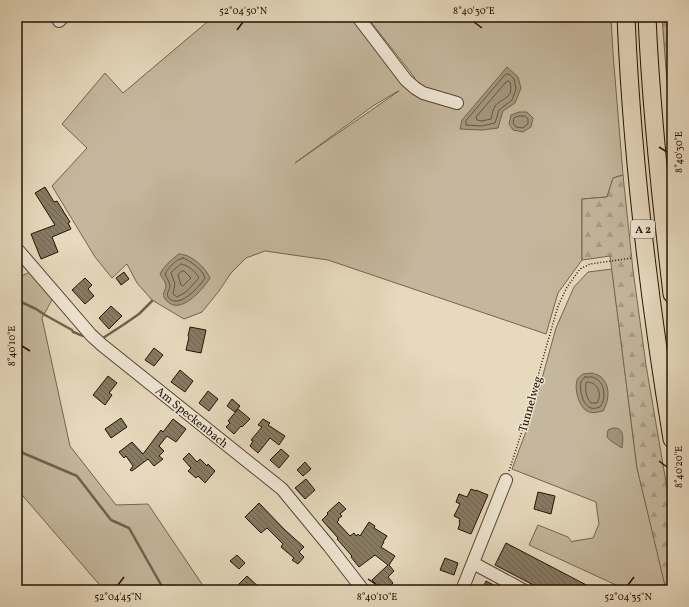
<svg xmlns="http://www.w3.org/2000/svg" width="689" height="607" viewBox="0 0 689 607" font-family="Vollkorn,serif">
<defs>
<pattern id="forest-firs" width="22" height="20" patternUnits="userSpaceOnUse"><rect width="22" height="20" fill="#c5b79d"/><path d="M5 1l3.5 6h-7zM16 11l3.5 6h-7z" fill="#a99c86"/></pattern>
<pattern id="building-back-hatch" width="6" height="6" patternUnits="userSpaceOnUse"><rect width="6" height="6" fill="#887a63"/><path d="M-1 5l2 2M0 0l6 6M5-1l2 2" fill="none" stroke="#6f634f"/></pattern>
</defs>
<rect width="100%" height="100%" fill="#e6d9bd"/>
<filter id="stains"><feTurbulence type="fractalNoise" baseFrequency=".005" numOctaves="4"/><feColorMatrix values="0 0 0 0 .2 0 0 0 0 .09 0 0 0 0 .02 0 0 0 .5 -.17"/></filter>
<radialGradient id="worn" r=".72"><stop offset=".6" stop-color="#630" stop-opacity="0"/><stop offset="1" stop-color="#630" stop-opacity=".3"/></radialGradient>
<path fill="#c5b79d" stroke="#746550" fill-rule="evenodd" d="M213,17H354L406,86L415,78L367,17H611L613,53L623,175L613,178L607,197L582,199V260L558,293L546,334L328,260L265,251L246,258L231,273L219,291L202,312L184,319L152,300L137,283L127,264L112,278L95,257L52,186L87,148L62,124L105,73L123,93ZM398,91H399L295,163L373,106Z
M612,269L637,468L667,590H627L529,545L538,525L568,537L572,542L574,541L593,538L599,524L596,502L512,469L531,418L556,328L574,287L588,272Z
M30,272L53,298L42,318L70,446L116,505L148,504L206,590H104L17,489V278Z"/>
<path fill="url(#forest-firs)" stroke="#746550" d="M662,17H672V137L666,69Z
M623,175L633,270L646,365L666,482L672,513V590H666L637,468L610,256L582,260V199L607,197L613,178Z"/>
<path fill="#a4967d" stroke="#70624c" d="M507,67L518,77L521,88L515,103L503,111L498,128L482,130L460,129L462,120Z
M519,112H527L533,118L531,127L523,132L513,130L509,124L511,115Z
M179,254C191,254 206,268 210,278C203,289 184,311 171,304C168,302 165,300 164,297C162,293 166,290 166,285C165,281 162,278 160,274C164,266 171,260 179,254Z
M592,373C595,374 599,375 601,377C611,386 609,401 603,411C598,412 592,414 587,411C579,407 573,387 578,378C580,377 581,375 583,374Z
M613,428C625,427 623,439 622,448L611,441L607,437L608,430Z"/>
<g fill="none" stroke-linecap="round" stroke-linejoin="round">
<path stroke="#645440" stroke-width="1" d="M506,74H509L514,79L516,89L512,100L499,110L495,123L482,126L466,125V121Z
M508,81L510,82C514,99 503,97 495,106C493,109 492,115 491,119L482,121L477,120L476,117L506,82Z
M519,116H525L528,119V124L523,128L516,127L513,123L514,118Z
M183,258C191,261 203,270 205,278C200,286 178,311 168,297C166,293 170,290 170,285C169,281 166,277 165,274C169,267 175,260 183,258Z
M181,264C188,265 196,272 199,278L186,292L177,297L173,294L175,284L171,273Z
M182,271H184L191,278L183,286L181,285L178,275Z
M585,377C587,377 590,377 592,377C605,380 607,398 600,407C597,408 594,409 591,408C583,406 579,390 581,382C582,380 583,379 585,377Z
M588,382C599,383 602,395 597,403H591C586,398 585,390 586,383Z"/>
<path stroke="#70624c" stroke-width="2.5" d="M17,300L36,309L45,315L72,330L73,332C78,333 81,337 86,336
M103,338L123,325L139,314L152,301
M17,445L23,453L77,476L111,520L129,528L164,590"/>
</g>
<path fill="url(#building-back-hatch)" stroke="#231302" d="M45,187L54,202L57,201L70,222L68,223L71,229L52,237L58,252L41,259L31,234L55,225L35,193Z
M124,272L129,279L121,285L116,278Z
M85,278L92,285L88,289L94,296L85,304L72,290Z
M111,306L122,316L109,329L99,318Z
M190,327L206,330L201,353L186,350L189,337L188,336Z
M154,348L163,355L154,366L145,360Z
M180,370L193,381L185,392L171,382Z
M108,376L117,383L109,393L112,395L105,405L93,395Z
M208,391L218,399L209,411L199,403Z
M232,399L240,406L235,412L227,406Z
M238,409L250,419L242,427L241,426L234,434L226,427L230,423L228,421Z
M121,418L127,427L111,438L105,429Z
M173,419L186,429L176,442L167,436L159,446L164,451L159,456L163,459L154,466L148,459L132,471L130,470L133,466L126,456L124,458L119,452L132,442L143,454L161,430L163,432Z
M263,419L270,423L268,425L285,436L279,445L270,438L258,453L250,446L253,441L251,440L262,427L258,425Z
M281,449L289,456L279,468L270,460Z
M189,453L197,462L200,459L207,466L208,464L215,471L205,483L198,476L196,478L188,471L191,468L183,459Z
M305,462L311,469L303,476L297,470Z
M306,479L315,490L305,499L295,488Z
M471,489L476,491V490L488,495L471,534L458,529L460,523L459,522L460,519L454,516L460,504L456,502L459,494L467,497Z
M538,492L555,496L551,514L534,509Z
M339,502L346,509L340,514L342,516L338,519L339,520L337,522L350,536L354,533L356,536L358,534L360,536L369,522L375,526L374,528L387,536L383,542H384L381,547L395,556L389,565L394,571L388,577L393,583L386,590H381L372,580L388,565L375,555L359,567L351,557L352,556L337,539L338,538L322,520L328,514L327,513Z
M259,503L284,529L304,547L299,552L304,557L298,564L292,560L294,558L281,547L283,544L267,528L261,533L245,517Z
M506,543L596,590H543L495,565Z
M237,555L245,563L239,569L230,561Z
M445,558L458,563L454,575L440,570Z
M247,576L262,590H242L237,586Z
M486,581L503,590H482Z"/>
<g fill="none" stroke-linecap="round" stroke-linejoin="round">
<g stroke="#544431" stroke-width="14">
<path id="minor" d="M358,17L406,80L415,88L423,93L457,103
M59,21L63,17
M17,249L91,335L102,345L282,489L329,546L363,590
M473,563L523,590
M462,590L506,480"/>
</g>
<g stroke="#231302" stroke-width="19">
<path id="highway" d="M626,17C632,158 649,300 672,439
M647,17C651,110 661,202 672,294"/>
</g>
<path stroke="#231302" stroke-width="1.5" stroke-dasharray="1 2" stroke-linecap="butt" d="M509,471L524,425L558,306L567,287L580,269L590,264L632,258"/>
<use href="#minor" stroke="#efe6d4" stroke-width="12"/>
<use href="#highway" stroke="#e6d9bd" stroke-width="17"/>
</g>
<path fill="none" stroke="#231302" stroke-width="1.5" d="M474,22L482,28M237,30L243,22M659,147L667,152M22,346L30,351M659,461L667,467M368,579L377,585M118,585L124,577M628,585L634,577"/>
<g text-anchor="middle" stroke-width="3" stroke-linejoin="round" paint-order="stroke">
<rect fill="#efe6d4" stroke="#605241" stroke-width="1" x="631" y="220" width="24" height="18" rx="3"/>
<g font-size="11" font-weight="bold" fill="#231302">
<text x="643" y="233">A 2</text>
</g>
<g font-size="12" fill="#231302" stroke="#efe6d4">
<text transform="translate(530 404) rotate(-74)" y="4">Tunnelweg</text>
<text transform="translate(192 417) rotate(39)" y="4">Am Speckenbach</text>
</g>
</g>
<rect width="689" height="607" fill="none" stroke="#e6d9bd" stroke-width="44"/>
<rect x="22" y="22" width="645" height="563" fill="none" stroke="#231302" stroke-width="1.5"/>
<g font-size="10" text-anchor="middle" fill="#231302">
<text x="243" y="14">52°04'50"N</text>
<text x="474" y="14">8°40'30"E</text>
<text transform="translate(678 152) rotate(-90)" y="4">8°40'30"E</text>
<text transform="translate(11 346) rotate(-90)" y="4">8°40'10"E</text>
<text transform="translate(678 467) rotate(-90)" y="4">8°40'20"E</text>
<text x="118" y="600">52°04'45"N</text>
<text x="377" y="600">8°40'10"E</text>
<text x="628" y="600">52°04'35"N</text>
</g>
<rect width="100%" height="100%" filter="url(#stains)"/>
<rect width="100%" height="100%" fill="url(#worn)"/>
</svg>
